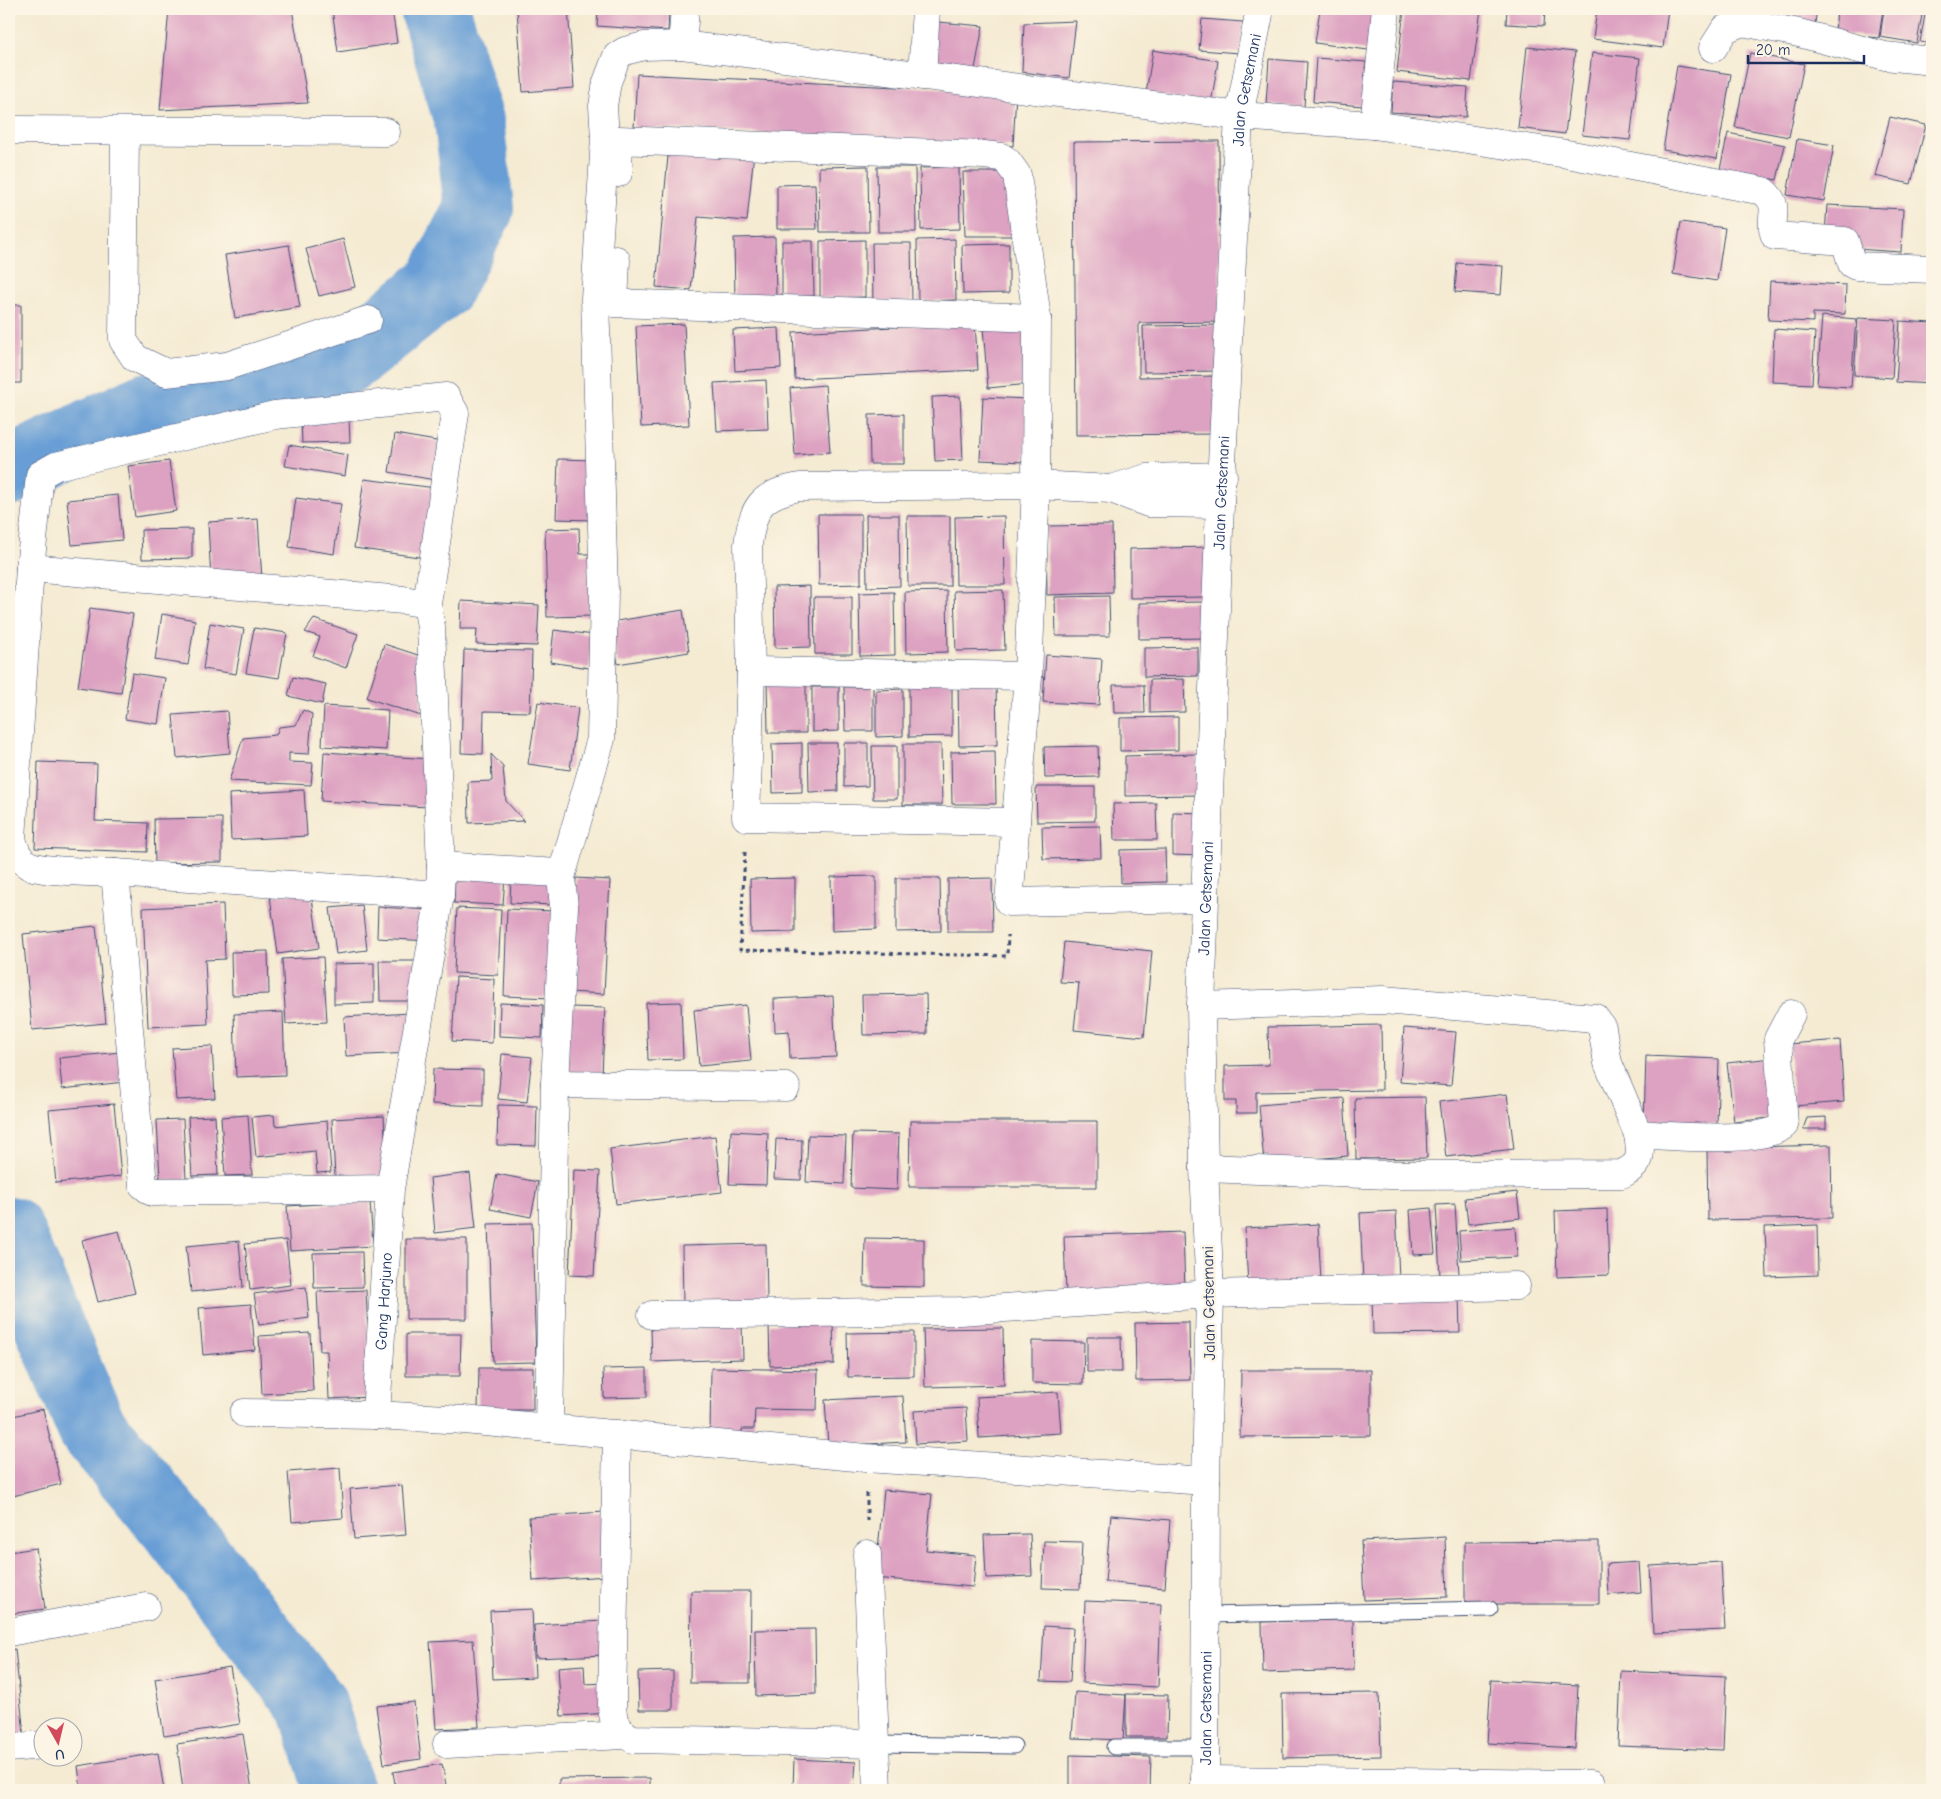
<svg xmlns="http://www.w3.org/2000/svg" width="1941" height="1799" viewBox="0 0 1941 1799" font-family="'Comic Neue',sans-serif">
<rect width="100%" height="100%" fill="#fcf5e5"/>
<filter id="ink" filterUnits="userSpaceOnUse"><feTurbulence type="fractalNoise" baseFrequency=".02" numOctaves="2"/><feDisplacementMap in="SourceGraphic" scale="10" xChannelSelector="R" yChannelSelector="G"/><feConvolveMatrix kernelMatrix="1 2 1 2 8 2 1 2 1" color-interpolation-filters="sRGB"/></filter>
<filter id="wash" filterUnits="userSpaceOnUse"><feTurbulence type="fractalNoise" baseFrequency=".0096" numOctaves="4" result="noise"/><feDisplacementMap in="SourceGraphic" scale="20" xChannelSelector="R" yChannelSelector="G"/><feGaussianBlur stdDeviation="1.12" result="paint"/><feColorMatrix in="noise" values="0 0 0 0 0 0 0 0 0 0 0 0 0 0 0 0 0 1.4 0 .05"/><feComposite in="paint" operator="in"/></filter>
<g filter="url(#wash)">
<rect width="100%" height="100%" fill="#f5ebd3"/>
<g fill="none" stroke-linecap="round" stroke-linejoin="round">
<path stroke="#679ed5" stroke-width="70" d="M9,471L146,408L346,360L440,285L479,208L469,121L435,9
M9,1231L92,1428L173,1525L312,1704L339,1790"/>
</g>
<g id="blocks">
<path fill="#dda1c1" d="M169,9H292L308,103L160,110Z
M332,9H392L397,43L338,52Z
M517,9H568L574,88L523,92Z
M598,9H669L668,31L597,26Z
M1320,9H1375L1368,50L1315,43Z
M1404,9H1481L1471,81L1397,72Z
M1507,9H1545L1544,26L1506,24Z
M1597,9H1668L1663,48L1593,39Z
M1762,9H1817L1815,23L1762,12Z
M1837,9H1883L1879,38L1835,33Z
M1884,9H1923L1917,43L1880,37Z
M1926,9H1932V44L1920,42Z
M1202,19L1243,22L1240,53L1199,50Z
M927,21L983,26L975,69L925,62Z
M1076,21L1069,78L1022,72L1024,23Z
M1527,47L1575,52L1565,134L1518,128Z
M1153,50L1218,61L1211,104L1146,93Z
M1592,53L1640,58L1630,140L1582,135Z
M1750,53L1804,64L1789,137L1735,127Z
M1316,58L1366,62L1363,106L1313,102Z
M1269,59L1307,62L1304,107L1266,104Z
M1677,66L1731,74L1717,159L1663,150Z
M637,74L1016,93L1013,146L634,127Z
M1393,82L1468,87L1466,117L1391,112Z
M1890,117L1926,125L1911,184L1875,176Z
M1728,133L1785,145L1777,180L1720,169Z
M1797,139L1834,145L1824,201L1787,195Z
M1219,141L1220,322L1139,323V377L1221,376V434L1076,435L1074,142Z
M669,145L754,152L747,221L698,217L691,290L656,287Z
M868,166L869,232H820L819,167Z
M877,167H915L916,232H878Z
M959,167L960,229L921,230L920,168Z
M963,172H1012V236H965Z
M815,184L817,229H777V185Z
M1827,205L1903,209L1901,252L1856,249L1825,234Z
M1681,222L1725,228L1717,281L1673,274Z
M775,237L776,299L735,300L734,238Z
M343,239L355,287L319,296L306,249Z
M955,239L956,300L918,301L917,240Z
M865,240V297L820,298V241Z
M782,241H813L814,296L782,297Z
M872,243H911L912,301L873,302Z
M1009,244V293L963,294L962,245Z
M289,245L300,307L235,318L225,255Z
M1457,263L1503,266L1501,295L1455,292Z
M1770,281L1846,285L1845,314L1813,313V322L1768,320Z
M9,305H21V383H9Z
M1822,316L1856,319L1851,387L1817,385Z
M1858,318L1896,320L1892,378L1854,375Z
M1900,321L1932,323V384L1896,382Z
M975,323L978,370L795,379L793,332Z
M684,324L689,425L641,427L636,326Z
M1025,324L1030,384L988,388L983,328Z
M1220,325L1221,371L1144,372L1143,326Z
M779,328L781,368L735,371L733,330Z
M1774,329L1815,332L1812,384L1772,382Z
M766,380L768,429L717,431L714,383Z
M825,385L830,452L795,455L790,388Z
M960,396L963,460L935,461L932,397Z
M983,397L1028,399L1025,462L980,460Z
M904,414V464H870L869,415Z
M349,419L350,442L302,443L301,420Z
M395,434L442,442L435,480L389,472Z
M289,445L348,455L345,476L285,466Z
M558,459L594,460L592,520L556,519Z
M169,461L176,511L135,517L128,466Z
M364,479L436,488L426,558L354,548Z
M118,495L122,540L72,545L67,500Z
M296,498L341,504L334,554L289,547Z
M818,514H861V584L819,585Z
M866,515H899L900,586L867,587Z
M907,516H950V586H908Z
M1004,516L1005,585H956L955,517Z
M258,519L262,579L211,581L208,522Z
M1112,525L1113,593L1047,595L1046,526Z
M579,528L580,554H590L591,616L547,617L545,529Z
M192,529V558L142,559L141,530Z
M1206,547V597L1130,598V549Z
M810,586L811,647L775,648L774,587Z
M1003,590L1005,650L956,651L954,591Z
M947,591L948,652L906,653L905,592Z
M894,592L895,655L860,656L859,593Z
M1109,596L1110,636H1056L1055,597Z
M814,597H852V654H815Z
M461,601L539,605L537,646L476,644L477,629H460Z
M1206,602V638L1139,639V603Z
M90,608L133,614L121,693L78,687Z
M683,610L689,652L618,664L611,622Z
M162,614L195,620L188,665L155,660Z
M314,619L358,634L346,668L313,656L320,637L305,632Z
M210,623L244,629L236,674L203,669Z
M254,628L287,633L279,678L246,673Z
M554,630L594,635L589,668L550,662Z
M384,644L421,656V716L367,698Z
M1198,647V676L1144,677V648Z
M464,650L532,651L530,712L484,711L483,754L461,753Z
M1046,655L1102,659L1099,705L1043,702Z
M132,673L165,678L158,724L125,719Z
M293,677L326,684L322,704L288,696Z
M1184,679L1185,712L1150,713V680Z
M806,680V733H768L767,681Z
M909,681H952V736L909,737Z
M996,682L997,745L959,746L958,683Z
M1113,685H1144L1145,713H1114Z
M812,687H839V731L812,732Z
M844,687H873V731H845Z
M903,689V736L876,737V690Z
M538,702L578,708L570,770L528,764Z
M324,706L388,710L386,750L322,746Z
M303,710L312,714L309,754L289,753V762L313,763L311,785L229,781L243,738L276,735L279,727L296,725Z
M227,711L230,753L177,758L173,715Z
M1178,717V750L1120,751V718Z
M802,743V792L773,793L772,744Z
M808,743H837L838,791L809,792Z
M844,743H868V786L844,787Z
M903,744H941L942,805H903Z
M872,746H897V799H873Z
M1098,746L1099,777L1045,778L1044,747Z
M995,751L996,804H952L951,752Z
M324,752L431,759L428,807L321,801Z
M491,754L503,767L506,801L524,821L469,823L468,782L492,781Z
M1197,754L1198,795L1125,796V756Z
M38,762L97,764L95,821L148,823L147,852L35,848Z
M1036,787H1095V821L1037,822Z
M304,790L307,836L231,840L229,794Z
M1156,803L1157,840H1114L1113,804Z
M1173,812L1202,813V856L1173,855Z
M222,818V862L155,863L154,819Z
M1100,826L1101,858L1043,859L1042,827Z
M1165,849L1166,882L1121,883L1120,850Z
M455,874L505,876L503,905L454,903Z
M511,875L554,877L552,905L510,903Z
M876,876V929L832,931L831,877Z
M576,878L610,880L604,994L570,992Z
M795,878V932L751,933L750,879Z
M896,878H940L941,931L896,932Z
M992,878L993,932H948V879Z
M311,891L319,948L278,954L270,896Z
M223,904L225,959L205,960L208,1024L148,1027L143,908Z
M362,905L367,950L336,954L330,908Z
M378,907L431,910L429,941L377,938Z
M457,908L501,910L498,975L454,973Z
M507,909L554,911L551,998L504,996Z
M96,926L106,1023L32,1030L23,934Z
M1064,942L1152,951L1144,1037L1074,1030L1079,983L1060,982Z
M268,951L269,994L232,995L231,952Z
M323,957L327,1022L286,1024L282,959Z
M379,961H419V1001H380Z
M374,963V1003L334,1004V964Z
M456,977L494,979L492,1043L452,1041Z
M926,994L927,1034L863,1035L862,995Z
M833,996L836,1057L790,1059L789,1031L775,1032L774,999Z
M681,1002L683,1059L648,1060L646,1003Z
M500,1003L543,1005L542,1038L499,1036Z
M746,1005L751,1061L699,1066L694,1010Z
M570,1007L605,1008L602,1075L567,1074Z
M283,1012L285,1075L236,1077L234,1014Z
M410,1013L411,1053L346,1056L344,1017Z
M1381,1025L1382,1090L1256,1092V1113H1236V1101H1225V1066L1269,1065L1268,1027Z
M1404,1028L1456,1032L1451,1086L1400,1082Z
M1840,1040L1844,1102L1793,1106L1789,1044Z
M212,1046L215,1098L176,1100L172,1048Z
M121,1052L124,1082L62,1089L59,1058Z
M502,1054L532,1057L527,1102L498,1099Z
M1646,1056L1719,1059L1717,1125L1644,1123Z
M1772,1058L1778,1117L1734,1122L1727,1063Z
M433,1069L483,1070V1106L432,1104Z
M1507,1094L1514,1149L1446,1157L1439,1102Z
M1425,1097L1427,1158L1356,1159L1355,1098Z
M1344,1098L1348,1156L1264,1163L1259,1105Z
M114,1104L121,1176L56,1183L49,1110Z
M498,1105L537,1106L536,1146L497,1145Z
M248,1115L252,1175L225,1176L221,1117Z
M274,1115L275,1126L327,1121L331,1172L317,1173L315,1151L256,1157L252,1117Z
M215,1116L218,1175L192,1176L188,1117Z
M384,1116L387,1175L335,1178L332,1119Z
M1826,1117V1129H1803L1807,1118Z
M183,1119L186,1180L160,1181L157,1120Z
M910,1121H1097V1187H909Z
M731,1131L768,1133L766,1185L729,1184Z
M853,1133L899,1134L897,1190L851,1188Z
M808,1135L846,1136L844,1184L806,1182Z
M715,1136L722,1192L616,1204L610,1149Z
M776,1139L802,1140L801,1180L774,1179Z
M1831,1145L1832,1218L1708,1220L1707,1148Z
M574,1170L600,1171L594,1276L569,1275Z
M470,1173L476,1228L435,1233L430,1178Z
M497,1174L538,1182L531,1217L490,1209Z
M1517,1192L1520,1218L1468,1224L1465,1198Z
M370,1201L373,1246L290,1251L287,1206Z
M1455,1204L1459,1274L1440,1276L1436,1205Z
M1431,1208L1435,1254L1413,1255L1410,1210Z
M1607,1209L1609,1275L1557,1277L1555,1211Z
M1396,1211L1399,1279L1363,1281L1360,1213Z
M532,1223L536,1362L493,1363L488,1224Z
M1318,1224L1321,1282L1248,1286L1245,1228Z
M1817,1225L1818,1275L1767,1277L1765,1227Z
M1515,1227L1517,1257L1461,1260L1459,1231Z
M119,1231L135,1293L98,1302L82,1240Z
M1183,1232L1185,1289L1066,1294L1064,1236Z
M865,1238L924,1239V1287L864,1286Z
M406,1239H467V1319H406Z
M286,1240L291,1285L250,1290L245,1244Z
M239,1241L243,1287L191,1292L186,1246Z
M766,1244L767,1301L683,1303L682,1246Z
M362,1252L363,1287L314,1288L313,1253Z
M306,1287L309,1318L259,1325L254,1294Z
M366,1290L371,1397L329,1399L327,1351H320L317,1292Z
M1459,1294L1460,1333L1373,1334L1372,1296Z
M251,1304L255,1350L203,1355L199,1308Z
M833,1322L834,1364L770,1366L769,1324Z
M1189,1322L1190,1380L1136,1381L1135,1323Z
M742,1325L743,1359L652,1362L651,1329Z
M1003,1328L1004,1385L925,1387L923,1329Z
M914,1332V1376L848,1377L847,1333Z
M310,1333L313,1391L262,1394L259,1336Z
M406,1334H461L460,1376H406Z
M1087,1337H1121L1122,1372H1087Z
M1032,1341L1084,1342L1083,1384L1032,1383Z
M479,1368H533V1410H478Z
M647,1368V1397L604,1398L603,1369Z
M711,1368L818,1370L817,1410L755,1409L754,1429H742V1438L710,1437Z
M1241,1370H1371V1436L1240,1437Z
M1058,1392L1061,1433L979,1438L977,1397Z
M903,1396L906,1442L828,1446L825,1400Z
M966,1408L968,1441L916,1444L914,1411Z
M43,1409L61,1484L9,1497V1417Z
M340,1468L343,1518L292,1522L288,1472Z
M402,1485L406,1535L354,1539L350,1489Z
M884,1490L932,1494L926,1550L976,1555L973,1587L875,1578Z
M604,1512L607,1576L533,1581L529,1517Z
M1111,1515L1170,1520L1165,1588L1105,1582Z
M1030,1534L1032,1576L986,1578L984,1535Z
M1445,1537L1447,1597L1364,1600L1361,1541Z
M1044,1541L1082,1542L1080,1589L1042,1588Z
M1599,1541V1604H1465V1542Z
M36,1548L45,1609L9,1614V1552Z
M1639,1562L1641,1592L1608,1595L1606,1564Z
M1721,1562L1725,1630L1653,1633L1650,1566Z
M691,1591H751L750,1683H690Z
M1085,1601L1161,1604L1158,1687L1082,1683Z
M532,1609L535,1677L493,1679L490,1611Z
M1353,1619L1354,1670L1263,1673L1262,1622Z
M603,1621L604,1655L536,1658L534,1625Z
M1044,1626L1073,1628L1070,1682L1041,1681Z
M815,1629L816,1694L756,1696L755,1630Z
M473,1640L479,1727L436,1729L430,1642Z
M15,1649L24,1735L9,1737V1650Z
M584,1665L585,1684L606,1683L609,1713L561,1716L558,1667Z
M230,1667L240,1724L164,1736L155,1679Z
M673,1671V1710H639L638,1672Z
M1621,1671L1726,1676L1723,1750L1618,1746Z
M1491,1680L1578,1685L1575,1748L1487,1743Z
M1075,1692L1126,1695L1123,1740L1072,1738Z
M1379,1693L1381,1756L1283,1758L1282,1694Z
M1126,1694L1168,1695L1167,1737H1126Z
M414,1702L421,1759L384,1764L376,1706Z
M243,1734L252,1790H183L177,1744Z
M158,1753L164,1790H81L78,1766Z
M1070,1755L1151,1757L1150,1790H1070Z
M794,1759L856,1762L854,1790H793Z
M442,1764L447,1790H396L393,1772Z
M650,1778V1790H559V1779Z"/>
</g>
</g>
<g filter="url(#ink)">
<use href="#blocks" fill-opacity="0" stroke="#3c4b70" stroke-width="1"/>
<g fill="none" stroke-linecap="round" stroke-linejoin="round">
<g stroke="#3c4b70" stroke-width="17">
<path id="service" d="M1207,1615L1490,1609
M876,1744L1014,1746
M1114,1747H1205"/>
</g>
<g stroke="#3c4b70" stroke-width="29">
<g id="minor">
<path d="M682,45L685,9"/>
<path d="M1713,48L1725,29L1742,22L1799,33L1885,56L1932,61"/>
<path d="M922,76L926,9"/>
<path d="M1374,125L1386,9"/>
<path d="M9,130L386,132"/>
<path d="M125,131L123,340L135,358L166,373L227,366L368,320"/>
<path d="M618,173L619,140L984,155L1001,157L1007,161L1017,175L1037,318L1036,485L1028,676L1009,902L1205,898"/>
<path d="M616,260L614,303L1037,318"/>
<path d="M1111,489L1147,478L1223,476"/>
<path d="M30,568L40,475L56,466L275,415L446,397L455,413L427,604"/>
<path d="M751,671L1028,676"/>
<path d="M1016,822L746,817L751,671L748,545C753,506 761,494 800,487L1036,485L1111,489L1148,503L1220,504"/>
<path d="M441,866L558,873L561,877L564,907L555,1084L549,1428"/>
<path d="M115,873L440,895"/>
<path d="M561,877L601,739L604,591L595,299L605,138L603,106L607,82L617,56L625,51L644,46L682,45L1239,116L1374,125L1567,154L1763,191C1783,207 1767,218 1775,236L1845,241L1852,264L1856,266L1932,269"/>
<path d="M1201,1006L1383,1000L1595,1018L1602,1028L1608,1063L1638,1134C1668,1136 1764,1144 1784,1125L1778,1039L1791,1014"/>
<path d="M555,1084L786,1087"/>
<path d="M1204,1168L1390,1175L1622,1174C1643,1163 1641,1156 1638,1134"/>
<path d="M652,1315L960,1311L1210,1294L1516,1286"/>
<path d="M244,1413L376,1415L464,1420L866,1458L1206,1481"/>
<path id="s1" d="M376,1415L390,1189L440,895L441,866L431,627L427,604L403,600L30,568L12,838C14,848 18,859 28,865C43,872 95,872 115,873L143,1185L152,1192L390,1189"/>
<path d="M617,1434L612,1705C613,1722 616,1731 633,1739L876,1744"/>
<path d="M867,1554L877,1790"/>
<path d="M9,1632L146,1607"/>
<path d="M447,1744L624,1735"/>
<path d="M9,1748L42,1745"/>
<path d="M1205,1780L1591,1784"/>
<path id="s2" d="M1205,1790L1206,1481L1210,1294L1204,1168L1201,1006L1220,504L1239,116L1260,9"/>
</g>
</g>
<path stroke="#3c4b70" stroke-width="3" stroke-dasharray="4 4" stroke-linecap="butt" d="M745,852L740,950L1007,956L1008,935
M867,1493V1521"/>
<use href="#service" stroke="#fff" stroke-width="15"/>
<use href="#minor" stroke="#fff" stroke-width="28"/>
</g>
</g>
<g text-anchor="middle" stroke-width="5" stroke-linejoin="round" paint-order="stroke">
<g font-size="16" fill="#1b2f5e" stroke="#fcf5e5">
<text dy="6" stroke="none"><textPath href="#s2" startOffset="1702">Jalan Getsemani</textPath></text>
<text dy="6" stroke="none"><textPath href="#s2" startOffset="1298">Jalan Getsemani</textPath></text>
<text dy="6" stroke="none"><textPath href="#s2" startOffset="892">Jalan Getsemani</textPath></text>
<text dy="6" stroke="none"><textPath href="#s1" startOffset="114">Gang Harjuno</textPath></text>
<text transform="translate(1208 1303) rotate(-91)" y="6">Jalan Getsemani</text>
<text dy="6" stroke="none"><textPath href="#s2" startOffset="82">Jalan Getsemani</textPath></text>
</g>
</g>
<rect width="1941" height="1799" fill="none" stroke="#fcf5e5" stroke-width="30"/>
<g transform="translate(58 1742) rotate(172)"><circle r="24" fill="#fcf5e5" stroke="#a2a6af"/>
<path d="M0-4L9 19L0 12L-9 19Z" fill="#d1495b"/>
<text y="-8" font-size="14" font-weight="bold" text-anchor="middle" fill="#1b2f5e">U</text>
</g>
<path d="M1748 55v8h116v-8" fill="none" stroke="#1b2f5e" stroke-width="2.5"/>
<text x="1756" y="55" font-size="15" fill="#1b2f5e" stroke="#fcf5e5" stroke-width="4" paint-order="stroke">20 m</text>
</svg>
